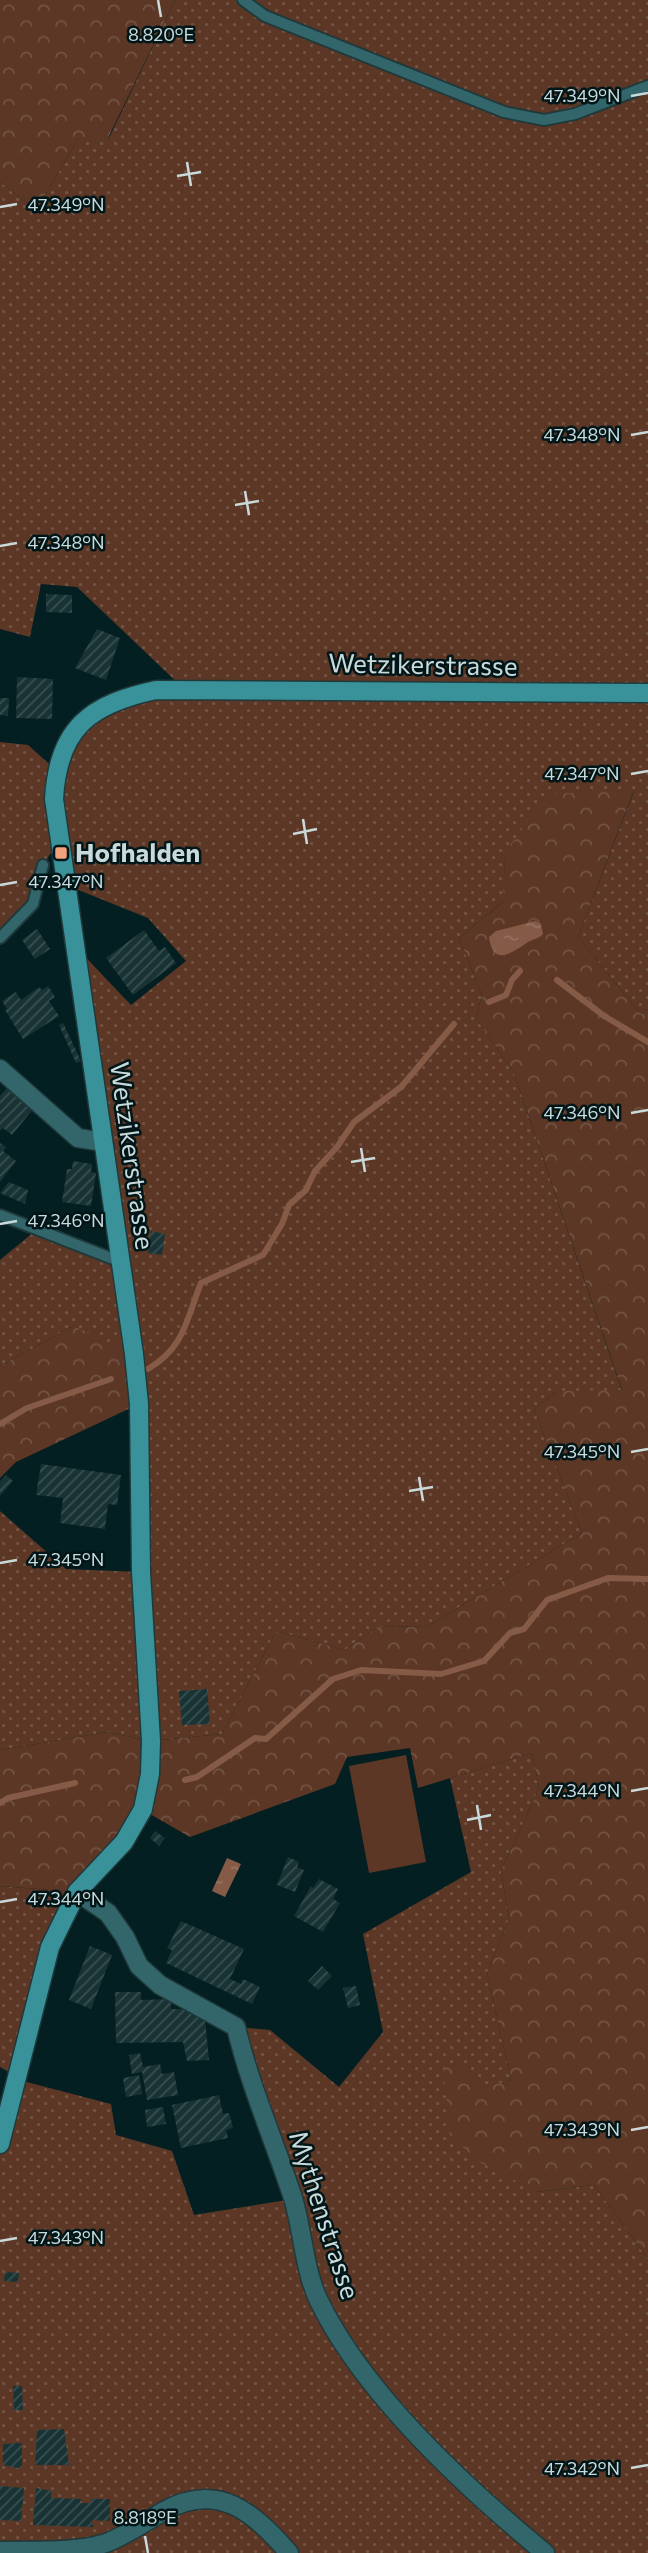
<svg xmlns="http://www.w3.org/2000/svg" width="648" height="2553" viewBox="0 0 648 2553" font-family="Commissioner,sans-serif">
<defs>
<pattern id="grass-dots" width="8" height="8" patternUnits="userSpaceOnUse" patternTransform="scale(1.75)"><rect width="8" height="8" fill="#5c3725"/><path d="M2 2h.1M6 6h.1" fill="none" stroke="#725344" stroke-width="1.8" stroke-linecap="round"/></pattern>
<pattern id="forest-crowns" width="20" height="18" patternUnits="userSpaceOnUse" patternTransform="scale(1.75)"><rect width="20" height="18" fill="#5c3725"/><path d="M2 6a3 3 0 1 1 6 0M12 15a3 3 0 1 1 6 0" fill="none" stroke="#725344"/></pattern>
<pattern id="water-ripples" width="26" height="14" patternUnits="userSpaceOnUse" patternTransform="scale(1.75)"><rect width="26" height="14" fill="#855b47"/><path d="M2 4q2-2 4 0t4 0M15 11q2-2 4 0t4 0" fill="none" stroke="#957261"/></pattern>
<pattern id="building-hatch" width="6" height="6" patternUnits="userSpaceOnUse" patternTransform="scale(1.75)"><rect width="6" height="6" fill="#193335"/><path d="M-1 1l2-2M0 6l6-6M5 7l2-2" fill="none" stroke="#395052"/></pattern>
</defs>
<rect width="100%" height="100%" fill="#041f21"/>
<path fill="url(#grass-dots)" d="M175,0H648V1009L641,1014L578,937L634,791L505,852L504,901L459,938L482,995L476,1018L514,1073L622,1391H557L534,1409L582,1533L428,1626L378,1627L345,1650L276,1631L222,1734L151,1741L107,1732L0,1750V1511L66,1569L140,1572L139,1404L73,1326L0,1366V1260L35,1231L120,1262L74,945L131,1005L186,961L148,918L66,885L59,846C37,860 45,886 32,905C23,917 10,927 0,938V742L28,745L56,770L101,706L183,688L77,587L41,584L30,637L0,629V182L36,210L79,138H109Z
M532,1753L539,1788L501,1871L509,1919L487,1973L511,2080L481,2090L537,2192L594,2185L648,2259V2553H0V2116L15,2079L111,2104L116,2135L172,2151L194,2215L293,2199L236,2027L270,2030L339,2087L383,2032L363,1934L471,1872L450,1778Z
M0,1886L77,1892L16,2076L0,2067Z"/>
<path fill="url(#forest-crowns)" d="M0,0H175L108,138H79L36,210L0,182Z
M634,790L578,937L641,1014L648,1009V2259L594,2185L537,2192L479,2162L450,2135L443,2069L461,2060L481,2089L511,2080L487,1973L509,1919L501,1871L539,1788L532,1753L418,1788L410,1748L347,1757L335,1784L190,1837L143,1810L77,1892L0,1886V1750L107,1732L151,1741L222,1734L276,1631L345,1650L378,1627L428,1626L582,1533L534,1409L557,1391L622,1390L514,1073L476,1018L482,995L459,938L503,902L505,852L548,794Z
M73,1326L134,1354L139,1404L16,1462L0,1478V1366Z"/>
<path fill="#5c3725" d="M406,1755L426,1862L369,1873L349,1766Z"/>
<path fill="url(#water-ripples)" d="M535,921L541,924L543,934C538,939 533,939 528,942C514,951 493,969 489,937L496,931Z
M227,1858L241,1864L225,1897L212,1891Z"/>
<g fill="none" stroke-linecap="round" stroke-linejoin="round">
<path stroke="#855b47" stroke-width="6" d="M557,980L604,1016L648,1042
M489,1002L506,995L512,980L520,971
M148,1369C185,1347 186,1320 201,1283L263,1255L282,1224L289,1205L306,1190L315,1171L337,1147L354,1122L401,1087L454,1024
M0,1424L27,1408L111,1379
M185,1780L197,1777L255,1738L266,1739L333,1679L361,1670L441,1674L484,1661L510,1633L524,1629L547,1600L608,1578L648,1579
M0,1803L8,1798L75,1783"/>
</g>
<path fill="url(#building-hatch)" d="M46,594L72,595V613L46,612Z
M97,629L120,638L106,680L75,668Z
M17,677L53,679L52,719L16,718Z
M0,698H9L8,716L0,715Z
M37,929L50,949L35,959L22,940Z
M144,930L159,951L165,947L176,963L133,995L106,958Z
M48,986L55,997L49,1001L59,1016L23,1039L5,1010L7,1009L2,1001L16,992L21,1000L39,987L42,990Z
M63,1023L81,1061L76,1063L59,1025Z
M8,1087L34,1108L12,1135L3,1128L0,1131V1096Z
M0,1143L6,1147L3,1151L16,1161L0,1182Z
M73,1161L92,1164L91,1172L96,1173L91,1206L62,1202L67,1169H72Z
M9,1182L28,1190L25,1204L0,1193Z
M151,1231L165,1234L162,1255L148,1253Z
M41,1464L121,1475L117,1505L108,1504L105,1529L60,1523L63,1498L36,1495Z
M6,1475L13,1481L0,1496V1482Z
M207,1689L210,1724L182,1725L179,1691Z
M155,1831L165,1838L159,1846L150,1838Z
M288,1857L299,1862L297,1867L304,1870L295,1892L277,1885Z
M319,1879L338,1889L333,1899L340,1903L323,1932L294,1916L311,1886L313,1888Z
M181,1921L244,1949L230,1979L241,1984L243,1979L260,1987L252,2004L166,1963L172,1950L167,1948Z
M90,1946L112,1955L91,2009L69,2000Z
M322,1966L332,1976L318,1990L308,1981Z
M356,1986L360,2005L348,2008L343,1988Z
M115,1992H141V2000L171,1999V2009H185L205,2018L209,2060L187,2061L183,2042L116,2043Z
M140,2053L143,2067L160,2064L162,2074L174,2072L178,2095L147,2100L142,2072L132,2074L129,2055Z
M139,2075L142,2094L126,2097L123,2078Z
M219,2095L223,2114L229,2113L233,2128L226,2130L228,2138L181,2148L172,2105Z
M163,2107L166,2124L147,2127L145,2110Z
M5,2272L19,2273L18,2282L4,2281Z
M13,2386H22L23,2410H14Z
M64,2429L69,2465H35L37,2430Z
M22,2443V2469L3,2465V2444Z
M0,2486L24,2488L21,2521L0,2520Z
M36,2488L51,2491V2498L81,2499L80,2503H91V2499H110V2521L92,2520L93,2527L33,2525Z"/>
<g fill="none" stroke-linecap="round" stroke-linejoin="round">
<g stroke="#20393b" stroke-width="14">
<path id="lane" d="M243,0L265,16L504,112L544,120L575,114L648,86
M0,938L33,904L43,865
M0,1215L121,1262"/>
</g>
<g stroke="#20393b" stroke-width="21">
<path id="street" d="M0,1069L78,1138L103,1142
M77,1892L108,1913L125,1937L139,1966L160,1985L236,2027C250,2086 274,2140 293,2198C303,2231 304,2270 319,2301C364,2394 466,2488 545,2553
M0,2551C34,2550 74,2553 106,2543C126,2535 144,2523 162,2512C218,2480 253,2512 289,2553"/>
</g>
<g stroke="#20393b" stroke-width="21">
<path id="secondary" d="M0,2144L50,1947L77,1892L124,1842L143,1809L150,1774L151,1741L141,1572L139,1404L134,1354L54,799C58,728 90,704 156,690L648,693"/>
</g>
<use href="#lane" stroke="#33666b" stroke-width="10"/>
<use href="#street" stroke="#33666b" stroke-width="18"/>
<use href="#secondary" stroke="#399299" stroke-width="18"/>
</g>
<path fill="none" stroke="#cadadb" stroke-width="2.5" d="M158,0L161,17M631,96L648,93M187,162L191,186M177,176L201,172M0,207L17,204M631,435L648,432M245,491L249,515M235,505L259,501M0,546L17,543M631,774L648,771M303,819L307,844M293,834L317,829M0,885L17,882M631,1113L648,1110M361,1148L365,1172M351,1162L375,1158M0,1224L17,1221M631,1452L648,1449M419,1477L423,1501M409,1491L433,1487M0,1563L17,1560M631,1791L648,1788M477,1805L481,1830M467,1820L491,1815M0,1902L17,1899M631,2130L648,2127M0,2241L17,2238M631,2468L648,2465M145,2536L148,2553"/>
<rect fill="#f1a17b" stroke="#001618" stroke-width="2.5" x="54" y="846" width="14" height="14" rx="3.5"/>
<g text-anchor="middle" stroke-width="5" stroke-linejoin="round" paint-order="stroke">
<g font-size="26" fill="#cadadb" stroke="#001618">
<text transform="translate(423 665) rotate(1)" y="9">Wetzikerstrasse</text>
<text transform="translate(132 1156) rotate(82)" y="9">Wetzikerstrasse</text>
<text transform="translate(324 2215) rotate(72)" y="9">Mythenstrasse</text>
</g>
<g font-size="26" font-weight="bold" fill="#cadadb" stroke="#001618" text-anchor="start">
<text x="75" y="862">Hofhalden</text>
</g>
</g>
<g font-size="18" text-anchor="middle" fill="#cadadb" stroke="#001618" stroke-width="5" stroke-linejoin="round" paint-order="stroke">
<text x="161" y="41">8.820°E</text>
<text x="582" y="102">47.349°N</text>
<text x="66" y="211">47.349°N</text>
<text x="582" y="441">47.348°N</text>
<text x="66" y="549">47.348°N</text>
<text x="582" y="780">47.347°N</text>
<text x="66" y="888">47.347°N</text>
<text x="582" y="1119">47.346°N</text>
<text x="66" y="1227">47.346°N</text>
<text x="582" y="1458">47.345°N</text>
<text x="66" y="1566">47.345°N</text>
<text x="582" y="1797">47.344°N</text>
<text x="66" y="1905">47.344°N</text>
<text x="582" y="2136">47.343°N</text>
<text x="66" y="2244">47.343°N</text>
<text x="582" y="2475">47.342°N</text>
<text x="145" y="2524">8.818°E</text>
</g>
</svg>
